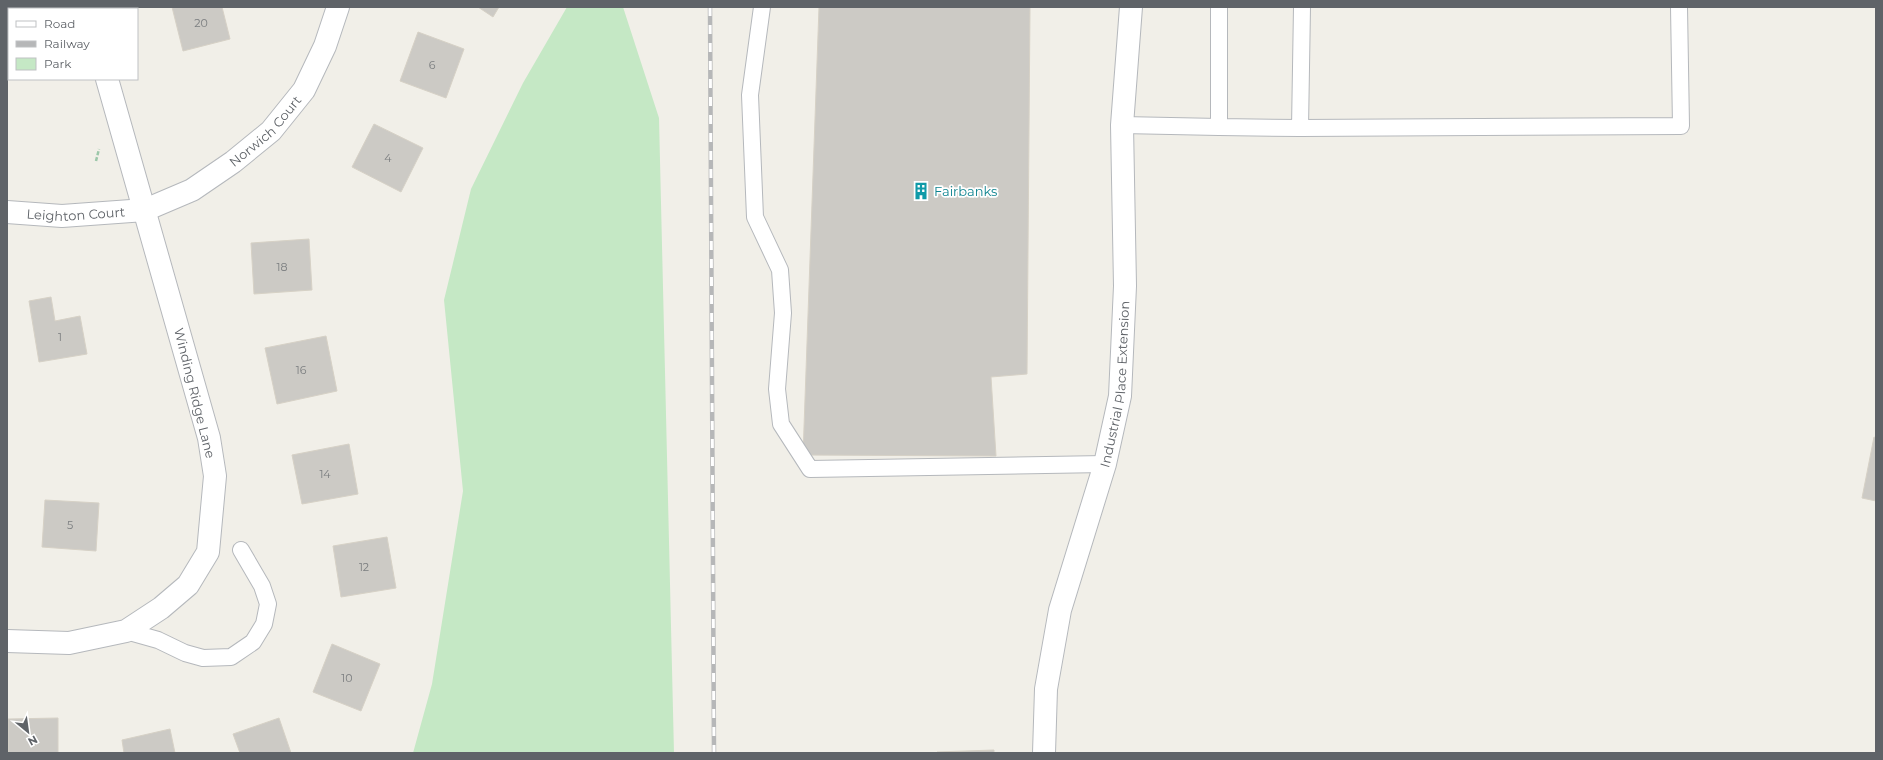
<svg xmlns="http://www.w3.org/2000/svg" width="1883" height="760" viewBox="0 0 1883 760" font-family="Montserrat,sans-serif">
<rect width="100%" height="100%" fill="#f1efe8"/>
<path fill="#c5e8c5" d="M567,7H623L659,118L674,753H413L432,684L463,491L444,300L471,189L523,83Z"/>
<path fill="#cccac5" stroke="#d6d1c6" d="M172,7H222L230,39L183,51Z
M478,7H499L493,17Z
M819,7H1030L1027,374L991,377L996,456L803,455Z
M418,32L464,49L446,98L400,81Z
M374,124L423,148L401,192L352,167Z
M309,239L312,290L254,294L251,243Z
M51,297L55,321L80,316L87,354L39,362L29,301Z
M326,336L337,391L277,404L265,348Z
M1874,437L1876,438V501L1862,498Z
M349,444L358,494L302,504L292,455Z
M45,500L99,503L96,551L42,547Z
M387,537L396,588L341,597L333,546Z
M332,644L380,664L361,711L313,692Z
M58,718V753H8V719Z
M279,718L291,753H240L233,734Z
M170,729L175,753H124L122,740Z
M994,750V753H937V752Z"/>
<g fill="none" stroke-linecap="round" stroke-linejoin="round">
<g stroke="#b5b8bc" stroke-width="18">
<path id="lane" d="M762,7L750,95L755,217L780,270L783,313L777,389L781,424L810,469L1105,464
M1219,7V127L1300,128L1681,126L1679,7
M1122,125L1219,127
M1300,128L1302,7
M126,631L158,640L185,653L203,658L231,657L253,642L264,624L268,604L262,586L241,550"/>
</g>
<g stroke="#b5b8bc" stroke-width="24">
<g id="street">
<path d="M86,7L87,9"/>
<path id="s1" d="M7,212L62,216L145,210L192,190L233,162L271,131L304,90L325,46L338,7"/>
<path d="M7,641L69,643L126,631L161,608L188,585L208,552L215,476L209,438L107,79"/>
<path id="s2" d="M1044,753L1046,689L1060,610L1105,464L1120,396L1125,286L1122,125L1131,7"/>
</g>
</g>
<path stroke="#9cc7a9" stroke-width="2.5" stroke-dasharray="4 2" stroke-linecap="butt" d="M96,161L99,149"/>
<use href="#lane" stroke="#fff" stroke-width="16"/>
<use href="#street" stroke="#fff" stroke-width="22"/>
<g stroke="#b6b7b8" stroke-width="4.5">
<path id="rail" d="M710,7L714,753"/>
</g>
<use href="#rail" stroke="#fff" stroke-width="3" stroke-dasharray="9" stroke-linecap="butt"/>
</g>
<defs>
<g id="building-bare" transform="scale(1.38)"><path d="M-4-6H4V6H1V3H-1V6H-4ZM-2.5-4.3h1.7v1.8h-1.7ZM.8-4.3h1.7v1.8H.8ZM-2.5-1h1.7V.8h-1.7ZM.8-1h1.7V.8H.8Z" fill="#0f9aa8" stroke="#fff" stroke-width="2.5" paint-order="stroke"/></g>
</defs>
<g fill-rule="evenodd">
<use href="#building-bare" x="921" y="191"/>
</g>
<g text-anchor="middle" stroke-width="3.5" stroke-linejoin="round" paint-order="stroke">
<g font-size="11" fill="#7a7d7f">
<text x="201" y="27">20</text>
<text x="432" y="69">6</text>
<text x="388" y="162">4</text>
<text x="282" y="271">18</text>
<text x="60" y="341">1</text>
<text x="301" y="374">16</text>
<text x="325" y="478">14</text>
<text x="70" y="529">5</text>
<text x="364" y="571">12</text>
<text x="347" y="682">10</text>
</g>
<g font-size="13" fill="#5f6368" stroke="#fff">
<text dy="5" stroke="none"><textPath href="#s1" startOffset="284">Norwich Court</textPath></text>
<text dy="5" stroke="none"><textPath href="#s1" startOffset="69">Leighton Court</textPath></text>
<text dy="5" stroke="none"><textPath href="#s2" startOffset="378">Industrial Place Extension</textPath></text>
<text transform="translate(195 393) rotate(76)" y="5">Winding Ridge Lane</text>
</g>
<g font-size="13" fill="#0d838f" stroke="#fff" text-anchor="start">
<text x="934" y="196">Fairbanks</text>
</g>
</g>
<rect width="1883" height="760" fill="none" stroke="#5f6368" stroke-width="16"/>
<rect x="8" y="8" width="130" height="72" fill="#ffffff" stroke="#bfc1c3"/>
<rect x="16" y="21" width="20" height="6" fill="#ffffff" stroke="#bfc1c3"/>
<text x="44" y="28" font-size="12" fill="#5f6368">Road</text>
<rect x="16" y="41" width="20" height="6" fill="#b6b7b8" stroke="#bfc1c3"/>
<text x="44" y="48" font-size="12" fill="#5f6368">Railway</text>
<rect x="16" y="58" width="20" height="12" fill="#c5e8c5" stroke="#bfc1c3"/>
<text x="44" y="68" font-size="12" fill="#5f6368">Park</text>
<g transform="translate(28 732) rotate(151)" stroke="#ffffff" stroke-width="3" paint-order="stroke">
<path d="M0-3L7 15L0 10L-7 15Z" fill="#5f6368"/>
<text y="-6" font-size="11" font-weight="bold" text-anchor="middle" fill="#5f6368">N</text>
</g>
</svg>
